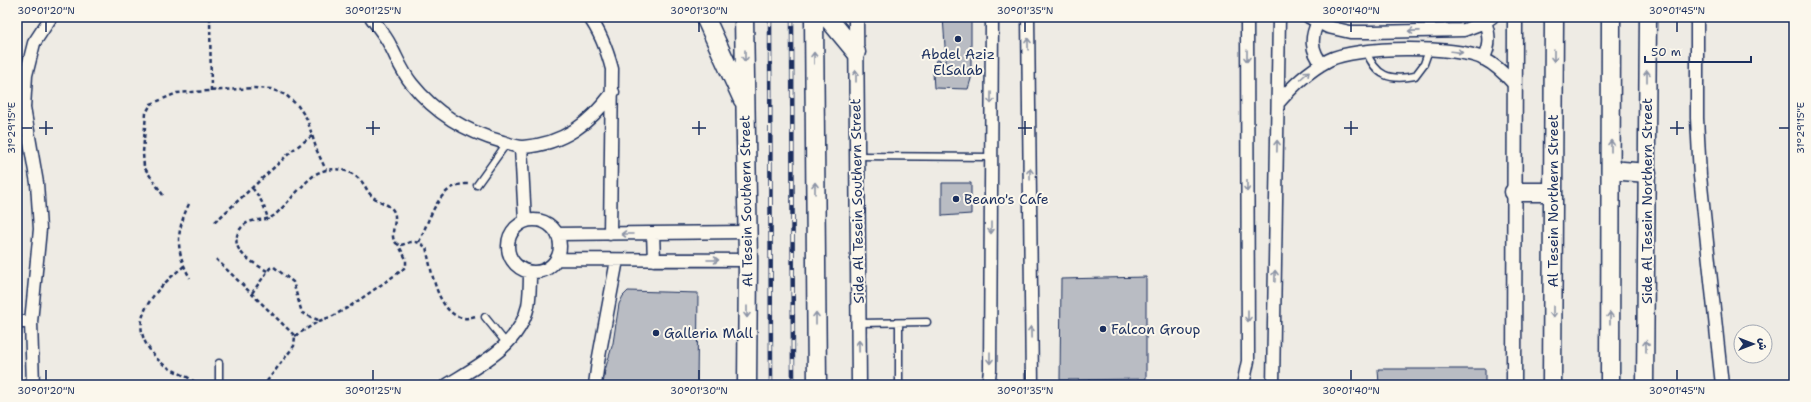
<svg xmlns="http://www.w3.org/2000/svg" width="1811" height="402" viewBox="0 0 1811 402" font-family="'Shantell Sans','Playpen Sans Arabic',sans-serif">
<rect width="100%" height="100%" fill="#eeebe4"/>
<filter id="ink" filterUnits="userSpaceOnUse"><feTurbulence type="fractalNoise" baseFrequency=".025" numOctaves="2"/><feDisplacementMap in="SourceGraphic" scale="8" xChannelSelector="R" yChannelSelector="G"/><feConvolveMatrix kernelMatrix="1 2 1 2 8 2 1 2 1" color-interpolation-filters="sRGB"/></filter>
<g filter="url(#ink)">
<path fill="#b9bcc3" stroke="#1b2f5e" d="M943,17H971V79L968,89L934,88L933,73L936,60L946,61Z
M942,183H971V214L942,216Z
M1146,277V379L1060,380L1061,279Z
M628,291L698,293L697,385H603L605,370L613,343L619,304L623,296Z
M1378,369H1485V385H1379Z"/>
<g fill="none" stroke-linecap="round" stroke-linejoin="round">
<g stroke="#1b2f5e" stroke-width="9">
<path id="service" d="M1366,51C1376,76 1389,81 1415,76L1424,64L1429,50
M856,156L991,157
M477,185L507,143
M485,317L507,344
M859,323L927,322
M219,363V385
M899,385V323"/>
</g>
<g stroke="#1b2f5e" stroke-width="15">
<path id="minor" d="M371,17C377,26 385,35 390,45C397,58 402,72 412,84C436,114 466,132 503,142C509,144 517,147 523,147C564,144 590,123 613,92
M589,17C601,33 607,50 612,69L610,234
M1028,17L1032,385
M1309,17L1328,27L1350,32H1372L1464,30L1485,22L1492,17
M1697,17V118L1700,176L1722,385
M1318,22C1310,38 1311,50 1322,64
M1483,59C1490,47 1490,35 1485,22
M1278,103C1293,86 1308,71 1329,60C1356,46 1456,45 1484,59C1496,65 1505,74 1514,84
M521,147L525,221
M508 246a26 26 0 1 1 52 0a26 26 0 1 1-52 0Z
M653,233L654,260
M557,234L747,232
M557,259L748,260
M17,322H31
M33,385L31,322L40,229L37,183L24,108L26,75L34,43L51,17
M447,385C479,365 519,346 528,306C530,295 530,283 530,272
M595,385L598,362L617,260
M988,385L990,370L992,17
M1243,385L1248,361L1247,17
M1273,385L1279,17"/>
</g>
<g stroke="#1b2f5e" stroke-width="17">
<path id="tertiary" d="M856,17L859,385
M1514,385L1515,17"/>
</g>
<g stroke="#1b2f5e" stroke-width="19">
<path id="secondary" d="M1645,385L1648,17"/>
</g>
<g stroke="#1b2f5e" stroke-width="21">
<path id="primary" d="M705,17L743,100
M744,17L748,260L747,385
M814,17L817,385
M827,17L856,52
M1611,170L1647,173
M1514,192H1553
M1552,385L1554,17
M1610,385L1611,17"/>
</g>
<path stroke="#1b2f5e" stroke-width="2.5" stroke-dasharray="4 3" stroke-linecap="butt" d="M210,17L211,91
M252,188C261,198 265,207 268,220
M163,195L144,167L143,153L146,113L151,104L177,93L254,88L271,89L286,95L298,106L307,119L317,151L326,170
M189,204C176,231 175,251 190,278
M215,222L294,149L312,136
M419,242C429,221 439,182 468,184
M216,259L295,336L294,346L264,385
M184,266C161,285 127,315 148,347C153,355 161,364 169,368C179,374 189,376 198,385
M267,271C254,263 230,252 238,233C240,228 244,224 249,222C259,218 265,222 275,215C285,206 306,180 316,174C330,166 348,168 359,179C364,183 366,189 370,194C376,202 390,203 394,212C398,221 389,234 395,242C400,248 405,243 411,242C417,241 421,244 426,247C431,268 437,315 464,318C468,319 473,316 477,316
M252,293L270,268L274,267L293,282L302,313L318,320
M295,336L319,321L333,316L349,307L401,271L406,266V259L398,244"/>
<use href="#service" stroke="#fbf7ec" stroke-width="6"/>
<use href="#minor" stroke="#fbf7ec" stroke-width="12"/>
<use href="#tertiary" stroke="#fbf7ec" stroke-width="14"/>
<use href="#secondary" stroke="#fbf7ec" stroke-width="16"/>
<use href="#primary" stroke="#fbf7ec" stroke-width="18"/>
<g stroke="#1b2f5e" stroke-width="4.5">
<path id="rail" d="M770,17L771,385
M792,17L793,385"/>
</g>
<use href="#rail" stroke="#fbf7ec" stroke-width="3" stroke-dasharray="9" stroke-linecap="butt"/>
</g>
<defs><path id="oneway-shaft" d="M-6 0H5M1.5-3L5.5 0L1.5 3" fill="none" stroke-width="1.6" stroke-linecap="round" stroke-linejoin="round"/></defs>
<g stroke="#8b93a5">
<use href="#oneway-shaft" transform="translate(1414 31) rotate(179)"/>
<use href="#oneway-shaft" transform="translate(1028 44) rotate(-91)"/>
<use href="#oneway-shaft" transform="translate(1457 52) rotate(7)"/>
<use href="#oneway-shaft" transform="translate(745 56) rotate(90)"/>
<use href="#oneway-shaft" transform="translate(1247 56) rotate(90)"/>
<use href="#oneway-shaft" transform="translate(1554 56) rotate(90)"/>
<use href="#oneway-shaft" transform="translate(814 58) rotate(-90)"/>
<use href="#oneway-shaft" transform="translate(1305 75) rotate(-42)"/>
<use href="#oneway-shaft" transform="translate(856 76) rotate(-90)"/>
<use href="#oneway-shaft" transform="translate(1647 76) rotate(-90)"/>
<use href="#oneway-shaft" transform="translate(991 98) rotate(90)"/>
<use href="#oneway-shaft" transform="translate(1277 146) rotate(-89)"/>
<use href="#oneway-shaft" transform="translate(1611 146) rotate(-90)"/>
<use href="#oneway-shaft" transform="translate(1030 174) rotate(-91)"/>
<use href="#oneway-shaft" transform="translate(1247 186) rotate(90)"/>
<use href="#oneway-shaft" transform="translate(815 188) rotate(-90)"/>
<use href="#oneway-shaft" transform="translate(991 228) rotate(90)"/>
<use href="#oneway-shaft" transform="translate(627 234) rotate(180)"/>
<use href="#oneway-shaft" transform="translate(713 260)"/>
<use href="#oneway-shaft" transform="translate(1275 276) rotate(-89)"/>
<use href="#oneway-shaft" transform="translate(747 312) rotate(90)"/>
<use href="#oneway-shaft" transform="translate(1553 312) rotate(90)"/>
<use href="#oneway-shaft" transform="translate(1248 316) rotate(90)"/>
<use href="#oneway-shaft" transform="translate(816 318) rotate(-90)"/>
<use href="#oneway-shaft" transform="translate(1610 318) rotate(-90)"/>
<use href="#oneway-shaft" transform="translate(1031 332) rotate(-91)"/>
<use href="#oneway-shaft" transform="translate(859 346) rotate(-91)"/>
<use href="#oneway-shaft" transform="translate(1646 346) rotate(-90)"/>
<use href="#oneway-shaft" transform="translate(990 358) rotate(90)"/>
</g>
</g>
<path fill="none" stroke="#1b2f5e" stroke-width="1.5" d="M46,22V32M373,22V32M699,22V32M1025,22V32M1351,22V32M1677,22V32M46,121V135M373,121V135M699,121V135M1025,121V135M1351,121V135M1677,121V135M22,128H32M39,128H53M366,128H380M692,128H706M1018,128H1032M1344,128H1358M1670,128H1684M1779,128H1789M46,370V380M373,370V380M699,370V380M1025,370V380M1351,370V380M1677,370V380"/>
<g fill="#1b2f5e" stroke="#fbf7ec" stroke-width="1.5">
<circle cx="958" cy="39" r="4"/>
<circle cx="956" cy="199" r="4"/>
<circle cx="1103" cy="329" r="4"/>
<circle cx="656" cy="333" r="4"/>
</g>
<g text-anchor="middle" stroke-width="4" stroke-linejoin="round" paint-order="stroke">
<g font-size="14" fill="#1b2f5e" stroke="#fbf7ec" text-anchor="start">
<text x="958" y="59" text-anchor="middle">Abdel Aziz<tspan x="958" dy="16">ElSalab</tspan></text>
<text x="964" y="204">Beano's Cafe</text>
<text x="1111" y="334">Falcon Group</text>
<text x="664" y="338">Galleria Mall</text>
</g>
<g font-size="14" fill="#1b2f5e" stroke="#fbf7ec">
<text transform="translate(746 201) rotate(-91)" y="5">Al Tesein Southern Street</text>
<text transform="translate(857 201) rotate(-91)" y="5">Side Al Tesein Southern Street</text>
<text transform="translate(1553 201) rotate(-90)" y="5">Al Tesein Northern Street</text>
<text transform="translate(1647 201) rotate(-90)" y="5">Side Al Tesein Northern Street</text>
</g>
</g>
<rect width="1811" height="402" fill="none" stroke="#fbf7ec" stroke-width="44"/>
<g transform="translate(1753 344) rotate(90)"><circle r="19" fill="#fbf7ec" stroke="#a1a7b3"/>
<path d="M0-3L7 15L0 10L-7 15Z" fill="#1b2f5e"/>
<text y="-6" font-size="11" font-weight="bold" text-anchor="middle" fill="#1b2f5e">ش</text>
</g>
<path d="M1645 56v6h106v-6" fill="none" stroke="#1b2f5e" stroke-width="2"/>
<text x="1651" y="56" font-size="12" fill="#1b2f5e" stroke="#fbf7ec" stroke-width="3" paint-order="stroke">50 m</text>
<rect x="22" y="22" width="1767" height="358" fill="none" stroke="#1b2f5e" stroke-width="1.5"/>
<g font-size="10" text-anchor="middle" fill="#1b2f5e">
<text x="46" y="14">30°01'20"N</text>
<text x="373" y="14">30°01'25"N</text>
<text x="699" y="14">30°01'30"N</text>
<text x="1025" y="14">30°01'35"N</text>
<text x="1351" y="14">30°01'40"N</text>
<text x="1677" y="14">30°01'45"N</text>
<text transform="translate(1800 128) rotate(-90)" y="4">31°29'15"E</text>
<text transform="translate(11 128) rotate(-90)" y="4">31°29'15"E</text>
<text x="46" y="394">30°01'20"N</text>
<text x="373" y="394">30°01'25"N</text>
<text x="699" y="394">30°01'30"N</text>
<text x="1025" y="394">30°01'35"N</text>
<text x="1351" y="394">30°01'40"N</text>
<text x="1677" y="394">30°01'45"N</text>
</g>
</svg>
